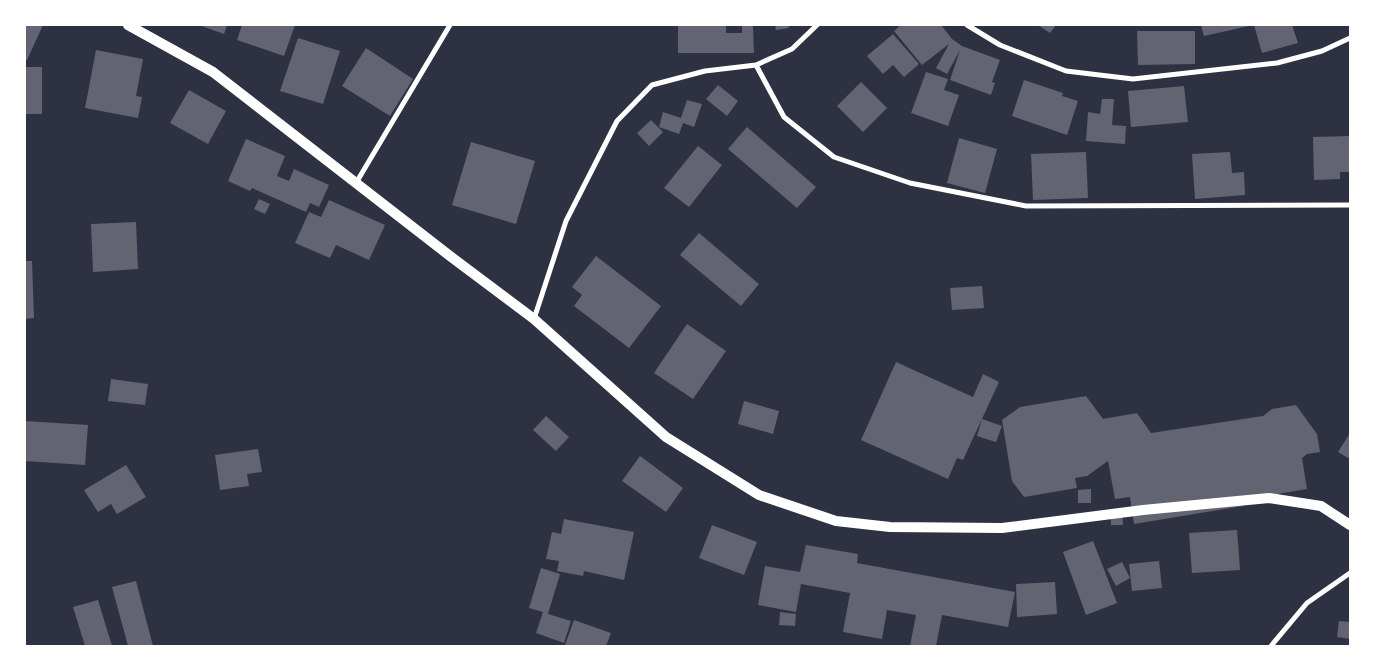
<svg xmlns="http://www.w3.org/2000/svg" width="1375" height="671" viewBox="0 0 1375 671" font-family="'DM Sans',sans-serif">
<rect width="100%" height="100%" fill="#2d3142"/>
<path fill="#626471" d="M25,25H43L27,60L25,59Z
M199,25H227L224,34Z
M242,25H295L284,56L237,40Z
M678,25H726V33H742V25H753L754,53H678Z
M775,25H788L789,28L776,30Z
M901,25H941L952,39L962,46L1000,60L992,82L995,83L991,95L950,80L960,50L947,74L936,68L949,44L922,65L894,31Z
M1038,25H1056L1050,33Z
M1201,25H1249V26L1204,36Z
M1254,25H1292L1298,43L1262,53Z
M1137,31H1195V64L1138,65Z
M893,34L919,64L904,77L893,65L883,74L867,56Z
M298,38L340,51L323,104L280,91Z
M366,48L413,79L390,116L342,86Z
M96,50L143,59L136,96L142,97L138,118L85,108Z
M25,67H42V114H25Z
M926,72L948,79L944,90L959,95L948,126L911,113Z
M1024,80L1063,93L1062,96L1078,101L1067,135L1012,116Z
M861,82L887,108L863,132L837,106Z
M718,85L738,101L727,116L706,99Z
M1184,86L1188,122L1131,127L1128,91Z
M189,90L226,111L208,144L170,123Z
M1102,99H1114L1112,125L1126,126L1125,144L1086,141L1088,112L1100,114Z
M687,100L702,104L694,127L683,123L679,134L659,127L663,112L681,118Z
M651,120L663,132L649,146L637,133Z
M747,127L816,187L797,208L728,149Z
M1350,136V172H1340V179L1314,180L1313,137Z
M959,138L997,149L985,193L947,183Z
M246,139L285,156L277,176L289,181L294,169L329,185L319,207L310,203L306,212L252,188L250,191L228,181Z
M471,142L535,161L516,224L452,205Z
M698,146L722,165L689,207L664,188Z
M1086,152L1088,198L1033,200L1031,154Z
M1230,152L1232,173L1244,172L1245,195L1195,199L1192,154Z
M259,199L270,204L265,214L254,209Z
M329,200L385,225L369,260L336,245L330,258L295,243L309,212L321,217Z
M136,222L138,269L93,272L91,224Z
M699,233L759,284L741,306L680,255Z
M596,256L661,306L629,348L574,306L582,295L572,287Z
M25,261H32L34,318L25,319Z
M982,286L984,308L952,310L950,288Z
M687,324L726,351L693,399L654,373Z
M896,362L973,397L983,374L999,382L963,460L957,458L948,479L861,440Z
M111,379L148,384L145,405L108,401Z
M1086,396L1103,419L1137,413L1151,433L1263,416L1272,409L1296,405L1317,434L1320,452L1307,454L1302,458L1307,489L1242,500L1243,506L1134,524L1130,497L1115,499L1108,461L1087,476L1075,478L1077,488L1024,497L1012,481L1002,420L1020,407Z
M744,401L779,411L773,434L738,424Z
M546,416L569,437L556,451L533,430Z
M982,419L1002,426L996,442L977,436Z
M25,421L88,425L85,465L25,461Z
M1350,433V459L1338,452Z
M258,449L262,472L247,474L249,486L220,490L215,455Z
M640,456L683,488L666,512L622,481Z
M126,465L146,497L117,514L111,504L98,512L84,490Z
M1091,489V503H1078V490Z
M1111,510H1122L1123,525H1111Z
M564,519L634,532L624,580L584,571L583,576L557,571L559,561L546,559L552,532L561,534Z
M712,525L757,542L744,575L699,558Z
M1237,530L1240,570L1192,573L1189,533Z
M1093,541L1117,603L1086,615L1063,552Z
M806,545L858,554L857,563L1015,592L1008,627L942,615L936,646H910L916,615L887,610L882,639L843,632L850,593L801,584L796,612L758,605L765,566L800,572Z
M1159,561L1162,588L1132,591L1129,564Z
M1122,562L1130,578L1116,586L1107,569Z
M541,568L560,574L548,614L571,621L564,643L536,633L543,612L529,608Z
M136,581L153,646H128L112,587Z
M1055,582L1057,614L1017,617L1016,584Z
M98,600L112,646H85L73,607Z
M780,612L796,614L795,626L779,625Z
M574,620L611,633L606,646L565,645Z
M1339,621L1350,622V639L1337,637Z"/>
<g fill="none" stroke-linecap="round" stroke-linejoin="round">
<path stroke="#fff" stroke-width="5" d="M967,25L1000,45L1066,71L1133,79L1277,63L1322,51L1350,38
M756,65L784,117L834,157L910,183L1026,206L1350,205
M356,183L450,25
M534,319L566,221L617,121L652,85L705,71L756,65L792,49L817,25
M1271,646L1307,603L1350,573"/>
<path stroke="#fff" stroke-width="10" d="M128,25L213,72L450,256L534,319L666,437L759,495L836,521L890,527L1002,528L1143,510L1269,498L1321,506L1350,525"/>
</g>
<rect width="1375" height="671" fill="none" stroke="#ffffff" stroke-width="52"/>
</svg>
